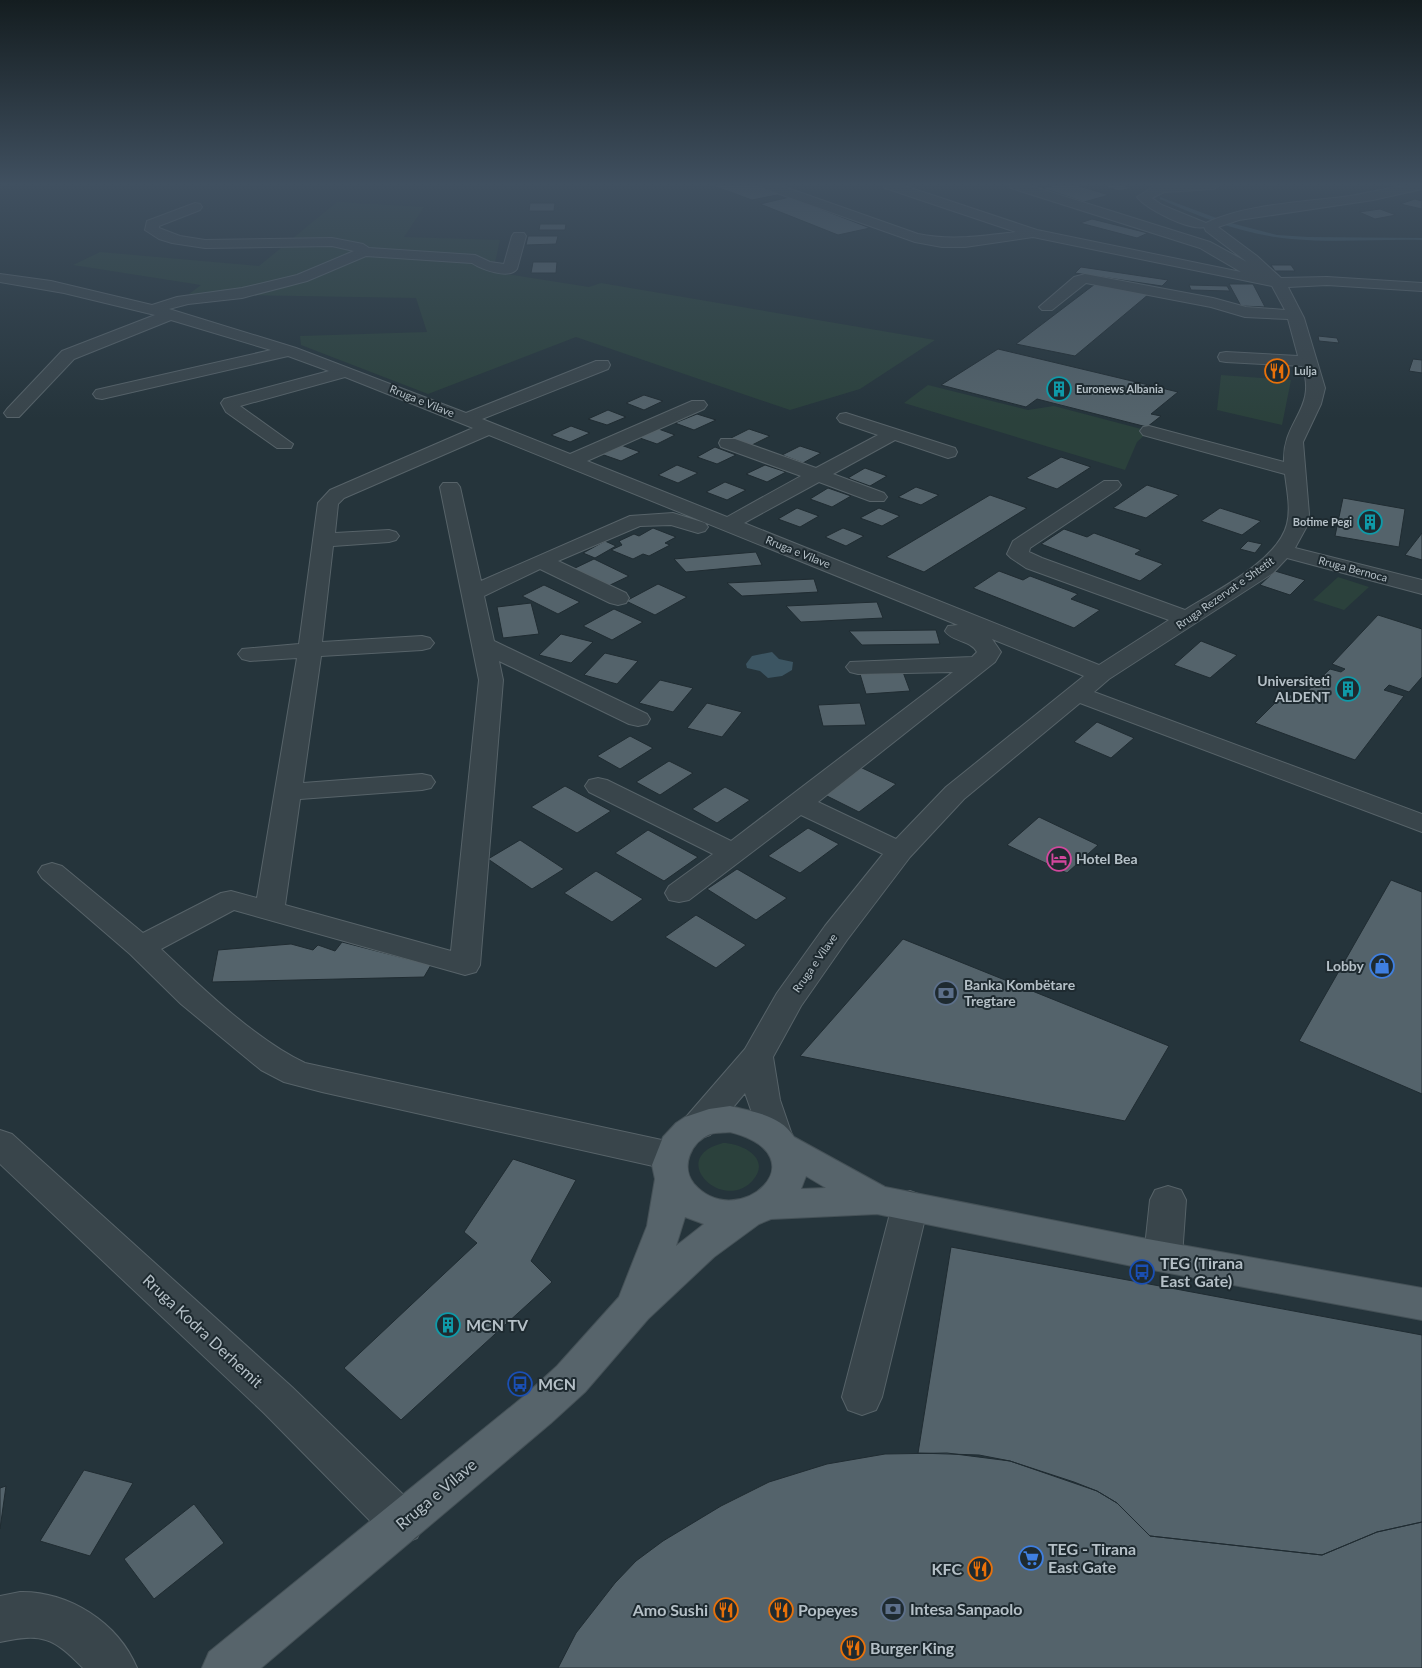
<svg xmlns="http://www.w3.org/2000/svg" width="1422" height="1668" viewBox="0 0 1422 1668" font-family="Lato,sans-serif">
<rect width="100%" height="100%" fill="#25343b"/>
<path fill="#2b413c" d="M337,202L424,207L404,237L500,240L493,272L589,287L601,283L935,340L860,389L790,410L576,337L428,394L301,345L300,336L427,332L416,298L189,294L201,285L73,265L100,252L259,266Z
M1221,375L1291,380L1282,425L1217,410Z
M928,385L1028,410L1054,406L1149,431L1137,442L1125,470L904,403Z
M1338,577L1369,587L1344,610L1313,600Z
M723,1143C741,1143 772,1158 753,1180C724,1214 665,1158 723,1143Z"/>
<path fill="#3c5562" d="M772,652L779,659L793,662L792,670L782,676L768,678L760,671L747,668L746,664L752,656Z"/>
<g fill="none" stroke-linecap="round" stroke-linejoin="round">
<path fill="#3c5562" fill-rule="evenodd" d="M1160,197L1227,222L1277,235L1308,237L1422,238V240C1379,239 1335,243 1291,239C1246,235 1201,218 1160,199Z"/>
</g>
<path fill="#54636b" stroke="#202c32" d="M711,185H758L782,194L752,200Z
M1055,185H1076L1109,195L1084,202L1042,188Z
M1101,185H1123L1132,188L1119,191Z
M790,197L870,228L838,235L760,204Z
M1415,199L1422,201V209L1400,204Z
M530,203H555L554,211H529Z
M1380,209L1396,215L1375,219L1359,212Z
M1092,219L1148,233L1137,238L1080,223Z
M540,224H566L565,230H539Z
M528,236H558L556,244L526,245Z
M533,262H557L556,273H531Z
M1271,265H1291L1295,271H1275Z
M1081,267L1168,280L1162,286L1075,273Z
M1095,284L1149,294L1075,356L1016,344Z
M1229,284H1253L1265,307L1241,306Z
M1189,285L1227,286L1230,291L1191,290Z
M1318,336L1337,338L1339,343L1319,341Z
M998,349L1178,392L1151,414L1161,416L1147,427L1037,399L1026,407L941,385Z
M1413,359L1422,360V373L1409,371Z
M644,395L663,401L644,410L626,403Z
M608,410L626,417L607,425L588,419Z
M697,414L716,420L694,430L675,423Z
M571,426L590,433L570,442L551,435Z
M656,428L675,435L657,444L637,437Z
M749,429L770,436L752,445L731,438Z
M621,445L640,452L621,461L601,454Z
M800,446L821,453L803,463L782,455Z
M715,447L736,455L717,464L697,457Z
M1061,457L1091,467L1057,489L1026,478Z
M677,465L698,473L678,483L658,475Z
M765,465L786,472L767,482L746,474Z
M865,468L887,476L870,486L848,478Z
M725,482L746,490L727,500L706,492Z
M1147,485L1179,495L1146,518L1113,508Z
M916,487L939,495L921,505L898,497Z
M828,488L851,496L832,507L810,499Z
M990,495L1027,508L924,572L886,557Z
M1343,498L1405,509L1399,547L1335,536Z
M797,508L819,516L800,527L778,519Z
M879,508L900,516L882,526L860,518Z
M1220,508L1261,521L1242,535L1201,521Z
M653,528L676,537L665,543L670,545L649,556L643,554L633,559L611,550L622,545L619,541L634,534L639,536Z
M843,528L864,536L846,546L825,537Z
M1064,529L1087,537L1094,533L1141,550L1135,554L1163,564L1140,581L1041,544Z
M1422,533V560L1405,555Z
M605,541L616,546L595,558L583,553Z
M1248,541L1262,544L1255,553L1240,549Z
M756,552L762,565L686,572L674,559Z
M594,559L629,576L606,587L571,570Z
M999,571L1023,580L1030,576L1078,594L1071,599L1100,610L1074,628L973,588Z
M1275,571L1305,580L1290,595L1260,585Z
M814,579L818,592L742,596L727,583Z
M658,584L687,597L655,615L626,601Z
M544,585L580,602L558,614L522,596Z
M877,602L883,618L801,622L786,606Z
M531,603L539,634L503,638L497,607Z
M614,609L643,622L612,640L583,626Z
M1378,615L1422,629V677L1409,692L1389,685L1384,690L1404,696L1355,760L1255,723L1285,693L1300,698L1330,669L1341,672L1345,669L1332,664Z
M936,630L940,644L862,645L849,631Z
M561,634L593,642L571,663L539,655Z
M1201,641L1237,655L1210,678L1174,665Z
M605,653L638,661L617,684L584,675Z
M903,672L910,691L866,694L860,674Z
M660,680L693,688L673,712L639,703Z
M707,703L742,712L722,737L687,728Z
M860,703L866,725L823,726L818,705Z
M1097,722L1134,738L1111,758L1074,742Z
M630,736L653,748L620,769L597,756Z
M669,761L693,773L660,795L636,782Z
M860,767L896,784L859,812L823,794Z
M565,786L611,811L577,833L531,807Z
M725,787L750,800L717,823L692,809Z
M1039,817L1060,827L1098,845L1067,873L1007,845Z
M808,828L839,844L800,873L768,856Z
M648,830L698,857L664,881L615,853Z
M520,840L564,869L532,889L488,859Z
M737,869L787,898L756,920L707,889Z
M596,871L643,899L612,922L564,893Z
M1391,880L1422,892V1094L1299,1041Z
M696,915L746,945L716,968L665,937Z
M903,939L1169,1046L1125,1121L800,1056Z
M342,942L431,965L424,977L212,982L218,950L291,944L313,950L318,945L335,951Z
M513,1159L576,1180L531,1261L552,1282L401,1420L344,1368L477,1243L464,1232Z
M951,1247L1422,1335V1522L1377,1532L1322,1555L1150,1536L1117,1503L1097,1491L1074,1482L1010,1461L979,1455L918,1453Z
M947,1453L1010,1461L1097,1491L1117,1503L1150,1536L1322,1555L1377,1532L1422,1522V1668H558L576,1633L615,1583L636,1561L663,1541L721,1506L769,1482L827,1464L885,1454Z
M84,1470L133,1483L90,1556L40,1541Z
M6,1486L0,1529V1488Z
M194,1504L224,1543L154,1599L124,1559Z"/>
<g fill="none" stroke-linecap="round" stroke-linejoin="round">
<g stroke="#576369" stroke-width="2">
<path id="minor" d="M761,185H779L918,234C952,241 982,236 1016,232L885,188L883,185H902L1037,230L1241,272L1200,248L1011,188L1009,185H1028L1210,242L1247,262L1206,231L1204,227C1190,231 1146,209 1137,197L1153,187L1152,185H1220L1214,189L1164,192L1152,198L1162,205L1206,223C1245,204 1306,202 1350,196C1374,192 1397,185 1422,185V189L1373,200L1239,220L1218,227L1257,256L1281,278L1327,277L1422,283V291L1327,285L1288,287L1304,318L1325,388L1321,404L1303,442L1309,514L1307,526L1295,548L1422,580V594L1287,558L1273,573L1109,679L1094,692L1422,814V832L1080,703L964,799L910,857L847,940L801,1006L773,1057L780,1100L792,1135L787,1144L775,1148L763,1144L745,1093L710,1135L698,1139L686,1135L681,1126L686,1117L745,1049L777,993L825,926L883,854L801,815L689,900L679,902L669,900L665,893L669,886L713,854L589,792L585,786L589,780L598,778L607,780L731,841L953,672L858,674L850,672L846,667L850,662L972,657L977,652C971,640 952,642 945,631L948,626L958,625L489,435L344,498L338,504L335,533L389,530L396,532L399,536L396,540L389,542L333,546L322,642L422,636L430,638L434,643L430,648L422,650L321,656L303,783L422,774L431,776L435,782L431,788L422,790L300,799L285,905L451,951L479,680L440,487L443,483H457L460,487L481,581L630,516L673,513L705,523L708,527L705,531L698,533L671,525L640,526L558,561L626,593L629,598L626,603L618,605L610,603L540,569L484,596L494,641L647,714L650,719L647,724L638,726L629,724L499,661L503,680L480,965L476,972L465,975L234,910L161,949C201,987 256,1040 305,1063L671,1142L683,1146L688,1156L683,1166L671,1170L322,1092L284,1082L261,1070L181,1004L130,954L42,878L38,872L42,866L52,863L62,866L143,933L221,893L231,891L257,898L297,658L250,661L242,659L238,654L242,649L299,644L318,503L330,490L473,428L345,377L240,406L293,444L291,448H277L226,412L221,403L224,399L329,371L288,356L102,399L96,398L93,394L96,390L271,350L171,320L74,359L19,417H7L4,413L7,409L62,351L155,315L64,293L0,282V274L51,281L152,305L177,297L242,288L297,275L354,251L332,246L205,248L172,243L159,239L145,230L147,221L195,203L200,204L202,207L200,210L159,226V228L180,236L205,240L332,238L363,244L369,248L475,255L490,262L504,264L512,236L514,233H524L526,236L517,269C509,280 481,269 472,263L366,256L307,281L242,298L188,304L169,309L296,348L466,413L596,361H608L610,365L608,369L482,419L570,454L692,401H704L707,405L704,409L587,461L727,517L801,476L721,447L719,443L721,439H735L816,468L878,435L840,422L837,418L840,414L846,413L955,448L957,452L955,456L948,458L895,440L833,474L884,493L887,497L884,501H870L819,482L744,523L1099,665L1169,620L1026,568L1011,558L1007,554L1013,541L1104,481H1118L1121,485L1118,489L1030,548L1029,552L1042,558L1185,610C1215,591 1278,561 1287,524C1291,508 1287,491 1285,474L1143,435L1140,431L1143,427L1149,426L1284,462C1282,420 1318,409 1302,366L1226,362L1220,361L1218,357L1220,353L1226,352L1298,356L1288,319L1245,317L1211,307L1086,283L1052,310H1042L1039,307L1074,277L1085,274L1213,298L1246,307L1285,310L1272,286L1033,237L965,247H942L915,242L763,188ZM992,639L1084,676L946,787L896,839L818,802L995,662L1001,652Z
M0,1130L12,1134L292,1387L417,1508L424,1523L417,1538L402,1544L387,1538L264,1413L0,1164Z
M1168,1186L1181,1190L1186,1200L1182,1256L1176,1267L1163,1271L1150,1267L1144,1256L1150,1200L1155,1190Z
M910,1191L923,1196L928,1206L882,1397L876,1410L862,1415L848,1410L842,1397L892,1206L897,1196Z
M20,1592C68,1591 118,1622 137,1668H83C53,1637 42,1633 0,1642V1596Z"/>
</g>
<g stroke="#455157" stroke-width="2">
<path id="major" d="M730,1106C753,1112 781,1115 794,1137L885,1187L1142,1238L1422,1288V1320L1142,1268L877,1214L771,1219L759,1224L714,1257L648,1319L585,1392L551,1423L261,1668H202L209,1652L523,1397L557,1366L619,1297L647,1226L655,1179L652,1165L663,1137L676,1123L685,1117L709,1109ZM730,1132C824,1156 738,1234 694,1184C680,1167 691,1141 711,1134C717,1132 724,1133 730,1132ZM806,1176L826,1188L801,1189ZM685,1217L704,1224L676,1246Z"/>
</g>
<use href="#minor" fill="#39454b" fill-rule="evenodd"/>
<use href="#major" fill="#57646b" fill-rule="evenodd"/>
</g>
<linearGradient id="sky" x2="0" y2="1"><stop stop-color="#141d20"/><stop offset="0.44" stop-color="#405060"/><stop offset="1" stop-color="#405060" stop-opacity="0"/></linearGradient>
<rect width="1422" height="419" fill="url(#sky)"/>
<defs>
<g id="restaurant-ring" transform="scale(1.25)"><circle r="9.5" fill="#1e2a30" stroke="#e8710a" stroke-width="1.5"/><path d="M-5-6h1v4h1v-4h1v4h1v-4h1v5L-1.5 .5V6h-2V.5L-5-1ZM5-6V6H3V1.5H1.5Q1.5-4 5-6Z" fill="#e8710a"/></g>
<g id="building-ring" transform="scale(1.25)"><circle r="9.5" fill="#1e2a30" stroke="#0f9aa8" stroke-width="1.5"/><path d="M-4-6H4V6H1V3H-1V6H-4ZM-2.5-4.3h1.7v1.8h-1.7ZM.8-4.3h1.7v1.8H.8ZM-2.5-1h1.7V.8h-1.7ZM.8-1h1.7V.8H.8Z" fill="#0f9aa8"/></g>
<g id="hotel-ring" transform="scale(1.25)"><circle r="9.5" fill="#1e2a30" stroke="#d1479c" stroke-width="1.5"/><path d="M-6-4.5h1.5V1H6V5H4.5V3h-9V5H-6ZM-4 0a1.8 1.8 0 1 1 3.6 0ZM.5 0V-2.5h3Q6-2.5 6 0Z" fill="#d1479c"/></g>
<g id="shop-ring" transform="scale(1.25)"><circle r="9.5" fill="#1e2a30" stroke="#3f7fe0" stroke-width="1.5"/><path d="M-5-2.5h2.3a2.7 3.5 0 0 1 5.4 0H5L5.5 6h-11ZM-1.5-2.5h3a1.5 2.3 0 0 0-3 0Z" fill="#3f7fe0"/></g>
<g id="bank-ring" transform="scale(1.25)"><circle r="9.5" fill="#1e2a30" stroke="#5c6f8a" stroke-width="1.5"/><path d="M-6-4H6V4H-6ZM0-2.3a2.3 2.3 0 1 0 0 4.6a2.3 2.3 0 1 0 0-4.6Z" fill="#5c6f8a"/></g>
<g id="bus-ring" transform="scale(1.25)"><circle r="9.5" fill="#1e2a30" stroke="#1a4fb4" stroke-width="1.5"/><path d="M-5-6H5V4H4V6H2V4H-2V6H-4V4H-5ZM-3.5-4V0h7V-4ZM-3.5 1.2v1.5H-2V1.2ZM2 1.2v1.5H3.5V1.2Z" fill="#1a4fb4"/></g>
<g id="supermarket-ring" transform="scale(1.25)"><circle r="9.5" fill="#1e2a30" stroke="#3f7fe0" stroke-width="1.5"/><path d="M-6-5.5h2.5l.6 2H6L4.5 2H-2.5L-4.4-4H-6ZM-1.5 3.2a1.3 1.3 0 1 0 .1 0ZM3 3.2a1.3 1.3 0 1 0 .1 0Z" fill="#3f7fe0"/></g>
</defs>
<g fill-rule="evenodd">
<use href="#restaurant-ring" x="1277" y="371"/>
<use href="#building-ring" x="1059" y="389"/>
<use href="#building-ring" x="1370" y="522"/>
<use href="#building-ring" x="1348" y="689"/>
<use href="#hotel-ring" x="1059" y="859"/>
<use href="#shop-ring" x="1382" y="966"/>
<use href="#bank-ring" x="946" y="993"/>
<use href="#bus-ring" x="1142" y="1272"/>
<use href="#building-ring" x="448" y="1325"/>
<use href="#bus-ring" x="520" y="1384"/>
<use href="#supermarket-ring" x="1031" y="1558"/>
<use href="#restaurant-ring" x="980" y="1569"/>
<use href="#bank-ring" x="893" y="1609"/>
<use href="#restaurant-ring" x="726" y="1610"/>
<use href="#restaurant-ring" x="781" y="1610"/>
<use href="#restaurant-ring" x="853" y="1648"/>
</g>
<g text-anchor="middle" stroke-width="4" stroke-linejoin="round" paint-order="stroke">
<g font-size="11" font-weight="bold" fill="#b5c0c7" stroke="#1e2a30" text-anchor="start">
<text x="1294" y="375">Lulja</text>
<text x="1076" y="393">Euronews Albania</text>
<text x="1352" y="526" text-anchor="end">Botime Pegi</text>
</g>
<g font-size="11" fill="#b5c0c7" stroke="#1e2a30">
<text transform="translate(422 401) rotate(22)" y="4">Rruga e Vilave</text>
<text transform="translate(798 552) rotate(22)" y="4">Rruga e Vilave</text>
<text transform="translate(1353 569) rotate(15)" y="4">Rruga Bernoca</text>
<text transform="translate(1225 593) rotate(-35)" y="4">Rruga Rezervat e Shtetit</text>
<text transform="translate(815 963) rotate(-55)" y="4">Rruga e Vilave</text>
</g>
<g font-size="14" font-weight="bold" fill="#b5c0c7" stroke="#1e2a30" text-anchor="end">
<text x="1330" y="686">Universiteti<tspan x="1330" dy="16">ALDENT</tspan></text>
<text x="1076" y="864" text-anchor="start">Hotel Bea</text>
<text x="1364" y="971">Lobby</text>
<text x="964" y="990" text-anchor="start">Banka Kombëtare<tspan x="964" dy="16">Tregtare</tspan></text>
</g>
<g font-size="16" font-weight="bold" fill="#b5c0c7" stroke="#1e2a30" text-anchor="start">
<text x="1160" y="1269">TEG (Tirana<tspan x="1160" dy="18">East Gate)</tspan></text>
<text x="466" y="1331">MCN TV</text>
<text x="538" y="1390">MCN</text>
<text x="1048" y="1555">TEG - Tirana<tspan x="1048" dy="18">East Gate</tspan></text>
<text x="962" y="1575" text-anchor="end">KFC</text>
<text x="910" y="1615">Intesa Sanpaolo</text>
<text x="708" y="1616" text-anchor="end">Amo Sushi</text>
<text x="798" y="1616">Popeyes</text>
<text x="870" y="1654">Burger King</text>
</g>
<g font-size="16" fill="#b5c0c7" stroke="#1e2a30">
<text transform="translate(203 1331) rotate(43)" y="6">Rruga Kodra Derhemit</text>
<text transform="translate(436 1494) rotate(-40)" y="6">Rruga e Vilave</text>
</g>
</g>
</svg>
